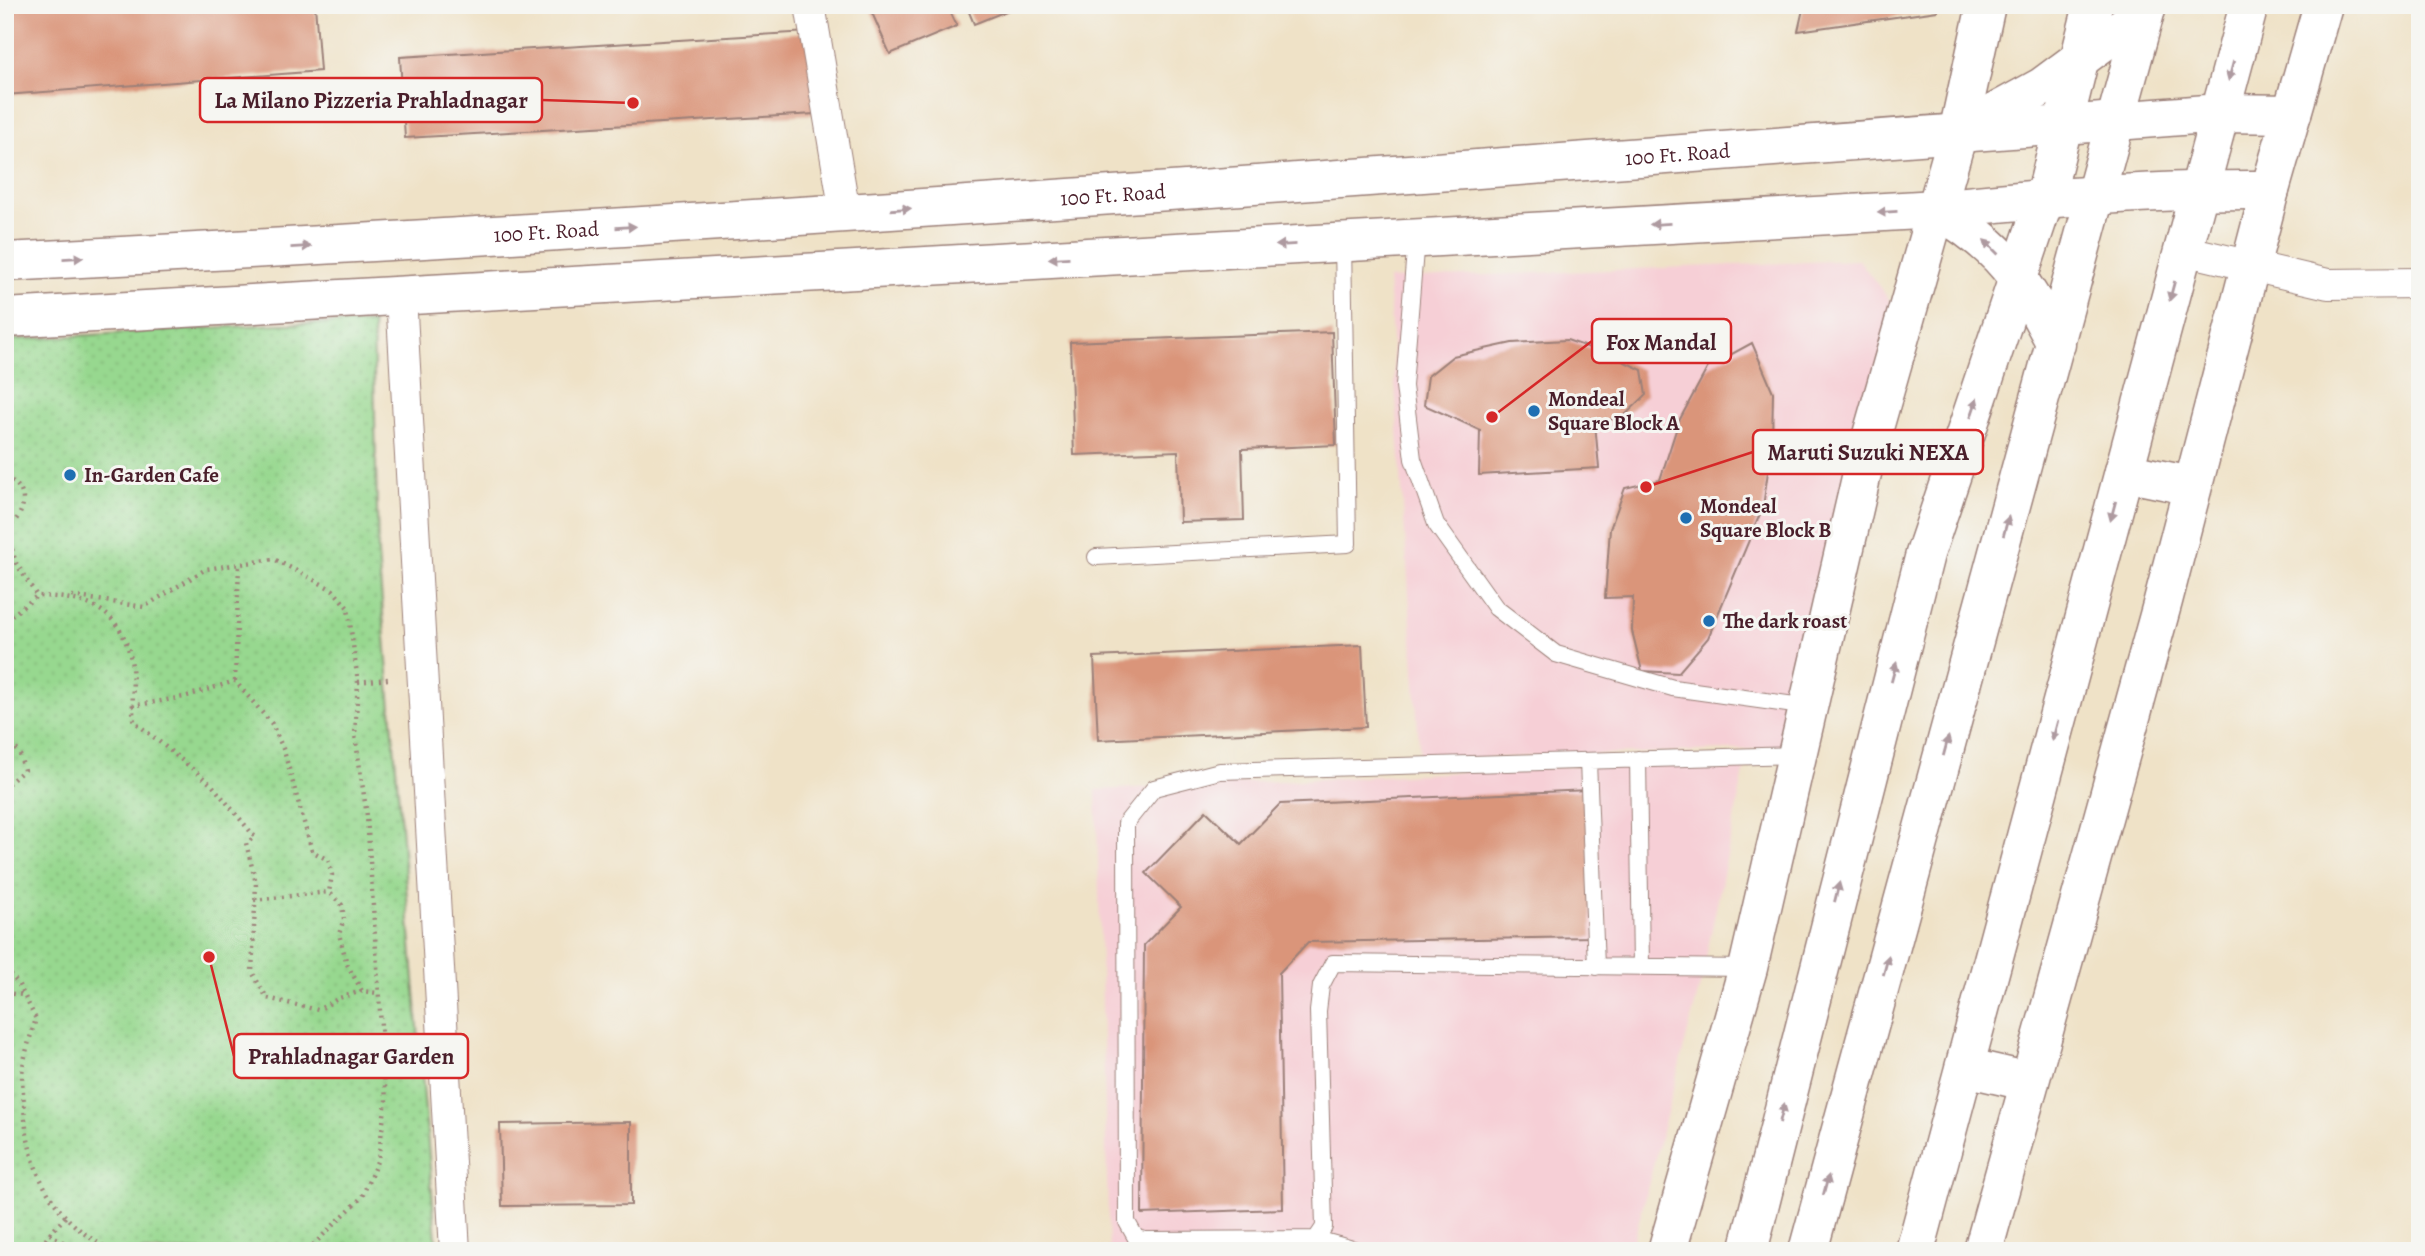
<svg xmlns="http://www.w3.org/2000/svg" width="2425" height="1256" viewBox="0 0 2425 1256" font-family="Alegreya,serif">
<defs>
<pattern id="park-dots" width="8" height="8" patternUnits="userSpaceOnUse" patternTransform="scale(1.75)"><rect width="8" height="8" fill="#97d88f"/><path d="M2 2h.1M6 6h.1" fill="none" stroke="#84b97c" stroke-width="1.8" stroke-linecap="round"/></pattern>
</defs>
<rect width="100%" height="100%" fill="#f6f6f2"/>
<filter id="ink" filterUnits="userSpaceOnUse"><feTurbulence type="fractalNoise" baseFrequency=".0143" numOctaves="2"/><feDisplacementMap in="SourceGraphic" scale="14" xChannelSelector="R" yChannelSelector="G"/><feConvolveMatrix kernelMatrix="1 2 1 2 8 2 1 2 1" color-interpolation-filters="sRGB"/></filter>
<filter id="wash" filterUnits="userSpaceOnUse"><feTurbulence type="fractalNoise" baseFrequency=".00686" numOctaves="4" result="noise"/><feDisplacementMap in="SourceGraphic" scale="28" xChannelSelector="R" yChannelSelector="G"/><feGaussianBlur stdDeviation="1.57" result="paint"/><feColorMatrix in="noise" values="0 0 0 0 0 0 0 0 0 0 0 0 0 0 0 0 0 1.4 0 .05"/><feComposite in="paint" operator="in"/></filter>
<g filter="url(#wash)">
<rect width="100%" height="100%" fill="#efe2c7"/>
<path fill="#f6cfd6" d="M1859,260L1900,314L1791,748L1420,760L1388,279Z
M1747,758L1701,982L1631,1251H1109L1096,790Z"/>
<path fill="url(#park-dots)" stroke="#707c5d" stroke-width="2" d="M373,323L378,555L437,1251H5V340L278,324Z"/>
<g id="blocks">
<path fill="#da957a" d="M5,5H315L320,71L5,95Z
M947,5L957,26L890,54L869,6Z
M966,5H1021L974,24Z
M1804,5H1939L1937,11L1798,31Z
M809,32L815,114L405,138L400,57Z
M1332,332L1336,445L1242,449L1244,520L1180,522L1178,451L1074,455L1070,342Z
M1567,340L1610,355L1642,370L1646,395L1623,417L1595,423L1599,468L1479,475L1480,430L1424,405L1428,376L1453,356L1512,343Z
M1752,343L1773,392L1772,443L1763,507L1708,638L1678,673L1642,671L1632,631L1633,597L1605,598L1610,529L1625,488L1660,480L1679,421L1708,367Z
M1362,645L1366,727L1098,740L1094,657Z
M1588,790L1592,937L1308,942L1279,973L1283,1209L1142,1214L1144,945L1181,907L1146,873L1206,811L1241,844L1280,804Z
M631,1122V1205L502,1206L500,1124Z"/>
</g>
</g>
<g filter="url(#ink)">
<use href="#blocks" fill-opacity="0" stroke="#9c8079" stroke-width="2"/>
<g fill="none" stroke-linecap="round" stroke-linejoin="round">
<g stroke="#9c8079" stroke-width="18">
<path id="lane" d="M1416,238L1404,386L1413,459L1436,524L1496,608L1556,654L1673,688L1809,707
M1096,557L1348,544L1343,242
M1638,759L1641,967
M1588,761L1596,967
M1748,968L1333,963L1321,986L1318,1011L1324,1227L1316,1239L1146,1240L1136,1238L1127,1222L1126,823L1154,788L1220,771L1798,755
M1316,1239L1360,1251"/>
</g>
<g stroke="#9c8079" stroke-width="32">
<path id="street" d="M810,5L845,213
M2183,250L2328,284L2420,283
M401,296L455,1251"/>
</g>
<g stroke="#9c8079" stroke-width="41">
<path id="secondary" d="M2124,472L2192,486
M1965,1067L2030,1082
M1667,1251L1748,968L1866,456L1958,133L1986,5
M1748,1251L1925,554L2045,198L2093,5
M1983,1251L2163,601L2270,190L2323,5"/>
</g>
<g stroke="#9c8079" stroke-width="41">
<g id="primary">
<path id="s1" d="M5,262C744,225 1482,170 2220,113L2292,114"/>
<path d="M5,318L1937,209C2048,197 2159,189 2270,190"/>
</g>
</g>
<g stroke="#9c8079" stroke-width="41">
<path id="highway" d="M1958,133L2042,87L2146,10
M1937,209C2003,248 2021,277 2056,344
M1808,1251L2147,5
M1915,1251L2249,5"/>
</g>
<path stroke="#9c8079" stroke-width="4.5" stroke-dasharray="2 5" stroke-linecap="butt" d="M5,478C32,487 26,517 5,529
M6,529L16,563L37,596C82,597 118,606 130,655C135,675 131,699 134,721L212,785L255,837L246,843L256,883L252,972L267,998L318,1010L339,998L362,991
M72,596L144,607L206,569L274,559L333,590L348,608L358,682L355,735L367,816L386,1101L378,1159L362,1197L313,1245L301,1251
M5,628L12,615L37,596
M235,681L239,564
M358,682L388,679
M132,706L184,697L235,681L272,724L284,751L312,851L328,860L332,875L329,892L342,905L344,919L339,934L347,964L362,991L378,993
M5,731L20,755L24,770L9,783
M254,900L329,892
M5,969L18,983L36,1019C31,1034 26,1050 23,1066C21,1077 23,1091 24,1103C26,1169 53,1222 113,1251
M5,993L23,995
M50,1234L66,1216
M37,1251L50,1234L77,1251"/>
<use href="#lane" stroke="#fff" stroke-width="16"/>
<use href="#street" stroke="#fff" stroke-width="30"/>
<use href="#secondary" stroke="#fff" stroke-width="38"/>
<use href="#primary" stroke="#fff" stroke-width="38"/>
<use href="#highway" stroke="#fff" stroke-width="38"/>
</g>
<defs><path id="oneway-solid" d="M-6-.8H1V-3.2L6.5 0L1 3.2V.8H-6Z" transform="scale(1.75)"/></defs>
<g fill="#ae9aa0">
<use href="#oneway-solid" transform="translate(2231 71) rotate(105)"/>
<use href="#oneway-solid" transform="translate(901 209) rotate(-4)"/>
<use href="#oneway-solid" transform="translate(1887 212) rotate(177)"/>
<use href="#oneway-solid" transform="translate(1660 224) rotate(177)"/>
<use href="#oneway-solid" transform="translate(626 227) rotate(-4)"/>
<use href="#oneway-solid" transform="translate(1286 245) rotate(177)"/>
<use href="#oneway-solid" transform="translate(301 247) rotate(-3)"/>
<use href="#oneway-solid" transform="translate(1991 247) rotate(-135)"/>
<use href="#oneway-solid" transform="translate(73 258) rotate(-3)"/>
<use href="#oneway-solid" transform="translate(1059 258) rotate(177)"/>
<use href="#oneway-solid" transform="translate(2172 291) rotate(105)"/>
<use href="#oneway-solid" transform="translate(1974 408) rotate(-71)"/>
<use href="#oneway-solid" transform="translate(2113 511) rotate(105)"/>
<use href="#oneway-solid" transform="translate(2006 526) rotate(-75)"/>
<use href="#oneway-solid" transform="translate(1894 672) rotate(-75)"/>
<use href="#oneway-solid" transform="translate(2055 731) rotate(105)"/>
<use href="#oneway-solid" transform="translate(1946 746) rotate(-75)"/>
<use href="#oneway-solid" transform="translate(1837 892) rotate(-76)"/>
<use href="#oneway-solid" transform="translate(1886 965) rotate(-75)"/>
<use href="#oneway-solid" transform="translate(1782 1113) rotate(-76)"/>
<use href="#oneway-solid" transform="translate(1826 1185) rotate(-75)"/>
</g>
</g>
<g fill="#1f6fb2" stroke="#f6f6f2" stroke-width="2.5">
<circle cx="1534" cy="411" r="7"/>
<circle cx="70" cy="475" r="7"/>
<circle cx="1686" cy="518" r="7"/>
<circle cx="1709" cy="621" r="7"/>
</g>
<g text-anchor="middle" stroke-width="6" stroke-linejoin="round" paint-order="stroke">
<g font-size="21" fill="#4a1f2b" stroke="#f6f6f2">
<text dy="7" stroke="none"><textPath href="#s1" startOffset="1676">100 Ft. Road</textPath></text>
<text dy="7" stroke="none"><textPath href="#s1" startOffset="1110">100 Ft. Road</textPath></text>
<text dy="7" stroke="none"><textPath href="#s1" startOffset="542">100 Ft. Road</textPath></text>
</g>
<g font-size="21" font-weight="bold" fill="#4a1f2b" stroke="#f6f6f2" text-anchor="start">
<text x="1548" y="406">Mondeal<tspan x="1548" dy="24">Square Block A</tspan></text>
<text x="84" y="482">In-Garden Cafe</text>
<text x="1700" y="513">Mondeal<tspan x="1700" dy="24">Square Block B</tspan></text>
<text x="1723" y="628">The dark roast</text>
</g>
</g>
<path fill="none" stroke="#d62828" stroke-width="2.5" d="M633 103L542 100M1492 417L1592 341M1646 487L1753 452M209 957L234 1056"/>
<g fill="#d62828" stroke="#f6f6f2" stroke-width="2.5">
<circle cx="633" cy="103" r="7"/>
<circle cx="1492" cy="417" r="7"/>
<circle cx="1646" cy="487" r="7"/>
<circle cx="209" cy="957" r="7"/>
</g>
<g fill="#f6f6f2" stroke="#d62828" stroke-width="2.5">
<rect x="200" y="78" width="342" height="44" rx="7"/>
<rect x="1592" y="319" width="139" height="44" rx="7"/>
<rect x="1753" y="430" width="230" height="44" rx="7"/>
<rect x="234" y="1034" width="234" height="44" rx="7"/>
</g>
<g font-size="23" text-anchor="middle" font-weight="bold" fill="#4a1f2b">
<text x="371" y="108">La Milano Pizzeria Prahladnagar</text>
<text x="1661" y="350">Fox Mandal</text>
<text x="1868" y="460">Maruti Suzuki NEXA</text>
<text x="351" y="1064">Prahladnagar Garden</text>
</g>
<rect width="2425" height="1256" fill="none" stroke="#f6f6f2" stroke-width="28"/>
</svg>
